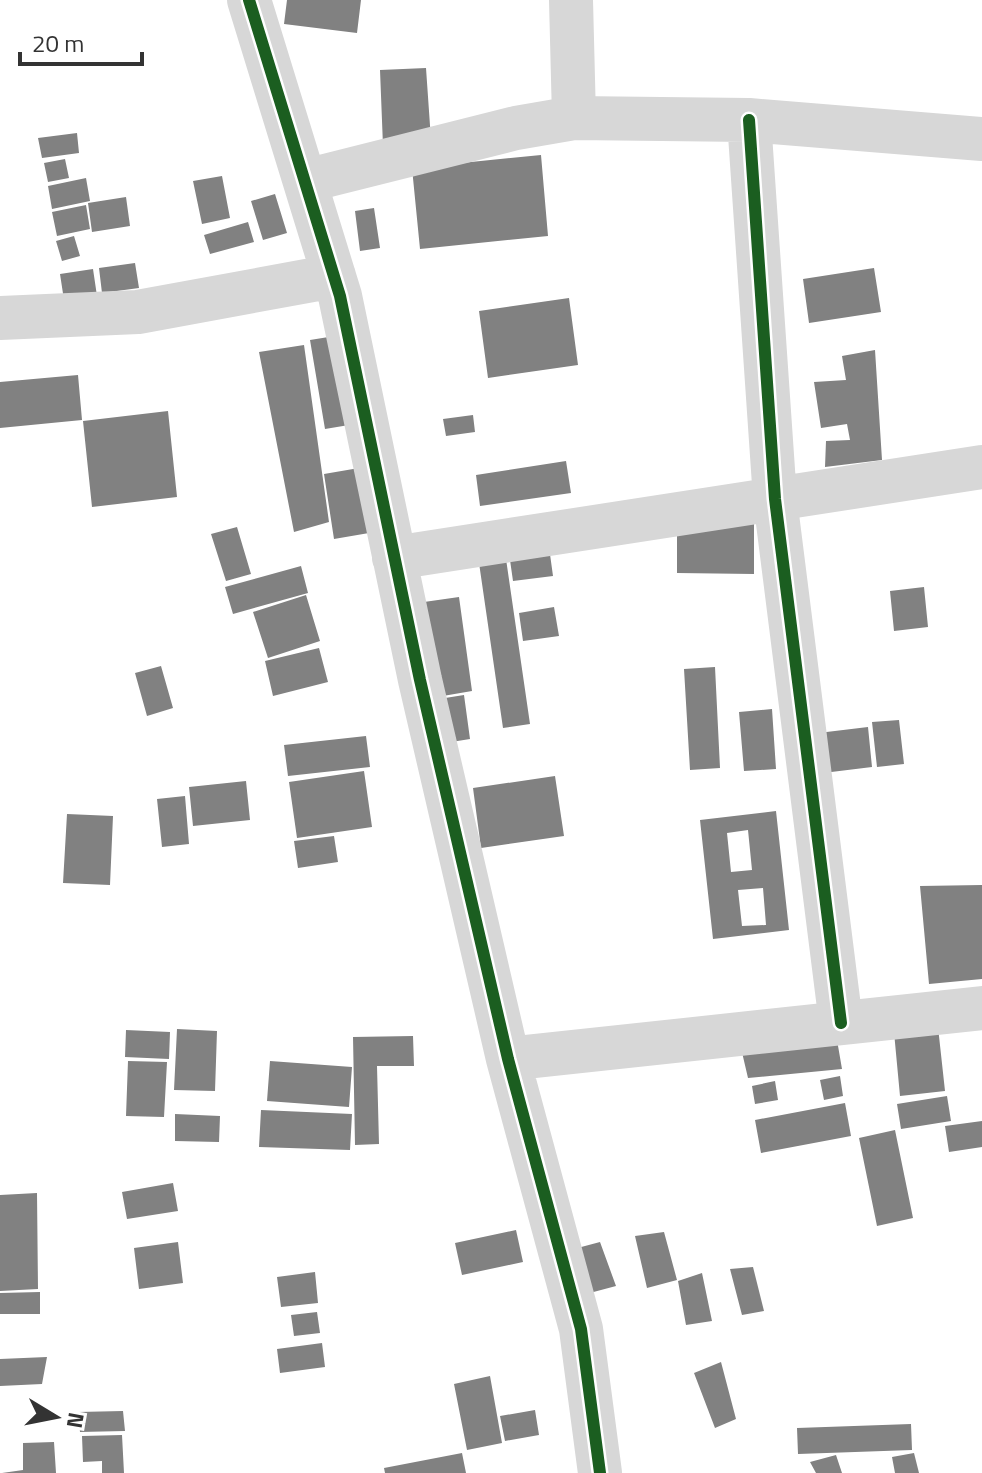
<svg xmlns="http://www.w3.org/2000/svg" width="982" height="1473" viewBox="0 0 982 1473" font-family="'Titillium Web',sans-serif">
<rect width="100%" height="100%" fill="#fff"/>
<path fill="#818181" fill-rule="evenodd" d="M287,0H361L357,33L284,24Z
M426,68L431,140L383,146L380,70Z
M77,133L79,153L42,158L38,138Z
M541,155L548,236L420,249L412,168Z
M65,159L69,178L48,182L44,163Z
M222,176L230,218L202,224L193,181Z
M86,178L90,201L52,209L48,186Z
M275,194L287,233L263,240L251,201Z
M126,197L130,226L92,232L88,203Z
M86,205L90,229L57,236L52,212Z
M374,208L380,248L360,251L355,211Z
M248,222L254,242L210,254L204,235Z
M74,236L80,256L62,261L56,241Z
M135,263L139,288L102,293L99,268Z
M874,268L881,312L809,323L803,279Z
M93,269L97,296L64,300L60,274Z
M569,298L578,365L488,378L479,311Z
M341,335L355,424L325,429L310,340Z
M304,345L329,522L294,532L259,352Z
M875,350L882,460L825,467L826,441L850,440L847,424L821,428L814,382L846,380L842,356Z
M78,375L82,420L0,428V382Z
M168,411L177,497L92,507L83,421Z
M473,415L475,432L446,436L443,419Z
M566,461L571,493L480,506L476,475Z
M359,468L369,533L334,539L324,474Z
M677,515H754V574L677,573Z
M237,527L251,574L226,581L211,534Z
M549,547L553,576L513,581L509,553Z
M505,552L530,724L503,728L478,556Z
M301,566L308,593L233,614L225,587Z
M924,587L928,627L894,631L890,591Z
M306,595L320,641L268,658L253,612Z
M459,597L472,691L437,697L424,602Z
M554,607L559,636L523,641L519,613Z
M319,648L328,682L273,696L265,661Z
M161,666L173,708L147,716L135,673Z
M715,667L720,768L690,770L684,669Z
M464,695L470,739L445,743L439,699Z
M772,709L776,769L744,771L739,712Z
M899,720L904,764L877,767L872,722Z
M868,727L872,767L815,774L810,734Z
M366,736L370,767L288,776L284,745Z
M364,771L372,827L297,838L289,782Z
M555,776L564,836L481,848L473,788Z
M246,781L250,820L193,826L189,787Z
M185,796L189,844L162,847L157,799Z
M776,811L789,930L713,939L700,820ZM748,830L752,870L731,872L727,833ZM763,888L766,925L742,926L738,890Z
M67,814L113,816L110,885L63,883Z
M334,836L338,862L298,868L294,841Z
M982,885V979L929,984L920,886Z
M938,1027L945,1091L900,1096L894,1032Z
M177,1029L217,1031L215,1091L174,1090Z
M126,1030L170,1032L169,1059L125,1057Z
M413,1036L414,1066H377L379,1144L355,1145L353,1037Z
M837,1040L842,1069L748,1078L741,1048Z
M128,1061L167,1062L164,1117L126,1116Z
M270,1061L352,1067L349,1107L267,1101Z
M840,1076L843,1096L824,1100L820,1080Z
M775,1081L778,1100L755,1104L752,1086Z
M947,1096L951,1121L901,1129L897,1104Z
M845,1103L851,1136L761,1153L755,1120Z
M261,1110L352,1114L350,1150L259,1147Z
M175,1114L220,1116L219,1142L175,1141Z
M982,1121V1147L949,1152L945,1126Z
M895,1130L913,1218L877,1226L859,1138Z
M173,1183L178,1211L127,1219L122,1192Z
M37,1193L38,1289L0,1291V1195Z
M516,1230L523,1262L462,1275L455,1243Z
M664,1232L677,1280L647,1288L635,1236Z
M178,1242L183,1283L139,1289L134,1248Z
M600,1242L616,1286L586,1294L570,1250Z
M753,1267L764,1311L742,1315L730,1269Z
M315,1272L318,1303L281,1307L277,1277Z
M702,1273L712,1321L686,1325L678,1281Z
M40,1292V1314H0V1293Z
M317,1312L320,1333L294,1336L291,1315Z
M322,1343L325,1367L280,1373L277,1349Z
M47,1357L42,1384L0,1386V1359Z
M721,1362L736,1419L715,1428L694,1373Z
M490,1376L502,1443L467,1450L454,1384Z
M535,1410L539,1435L505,1441L500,1416Z
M123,1411L125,1431L80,1432L78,1412Z
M911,1424L912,1450L798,1454L797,1428Z
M122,1435L124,1473H102V1461L83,1462L82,1436Z
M54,1442L56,1473H2L23,1470V1443Z
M462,1453L466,1473H385L384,1468Z
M914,1453L919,1473H895L892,1457Z
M836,1455L842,1473H816L810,1462Z"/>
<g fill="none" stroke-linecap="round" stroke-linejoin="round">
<path stroke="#d7d7d7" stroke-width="44" d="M249,0L340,296L420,680L508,1059L581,1329L600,1473
M571,0L574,118
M749,120L775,499L841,1023
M305,181L516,128L574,118L749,120L982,139
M0,318L138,312L334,276
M394,558L982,467
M508,1059L982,1008"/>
<g stroke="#fff" stroke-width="17">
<path id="cycleway" d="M249,0L340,296L420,680L508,1059L581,1329L600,1473
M749,120L775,499L841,1023"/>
</g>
<use href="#cycleway" stroke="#1b5e20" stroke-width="12"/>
</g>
<g transform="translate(56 1417) rotate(100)" stroke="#ffffff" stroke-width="6" paint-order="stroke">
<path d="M0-6L14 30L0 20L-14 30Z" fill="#333333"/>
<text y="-12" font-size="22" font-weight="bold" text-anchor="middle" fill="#333333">N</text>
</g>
<path d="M20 52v12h122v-12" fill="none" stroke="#333333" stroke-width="4"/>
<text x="32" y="52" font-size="24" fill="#333333" stroke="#ffffff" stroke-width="6" paint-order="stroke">20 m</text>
</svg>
